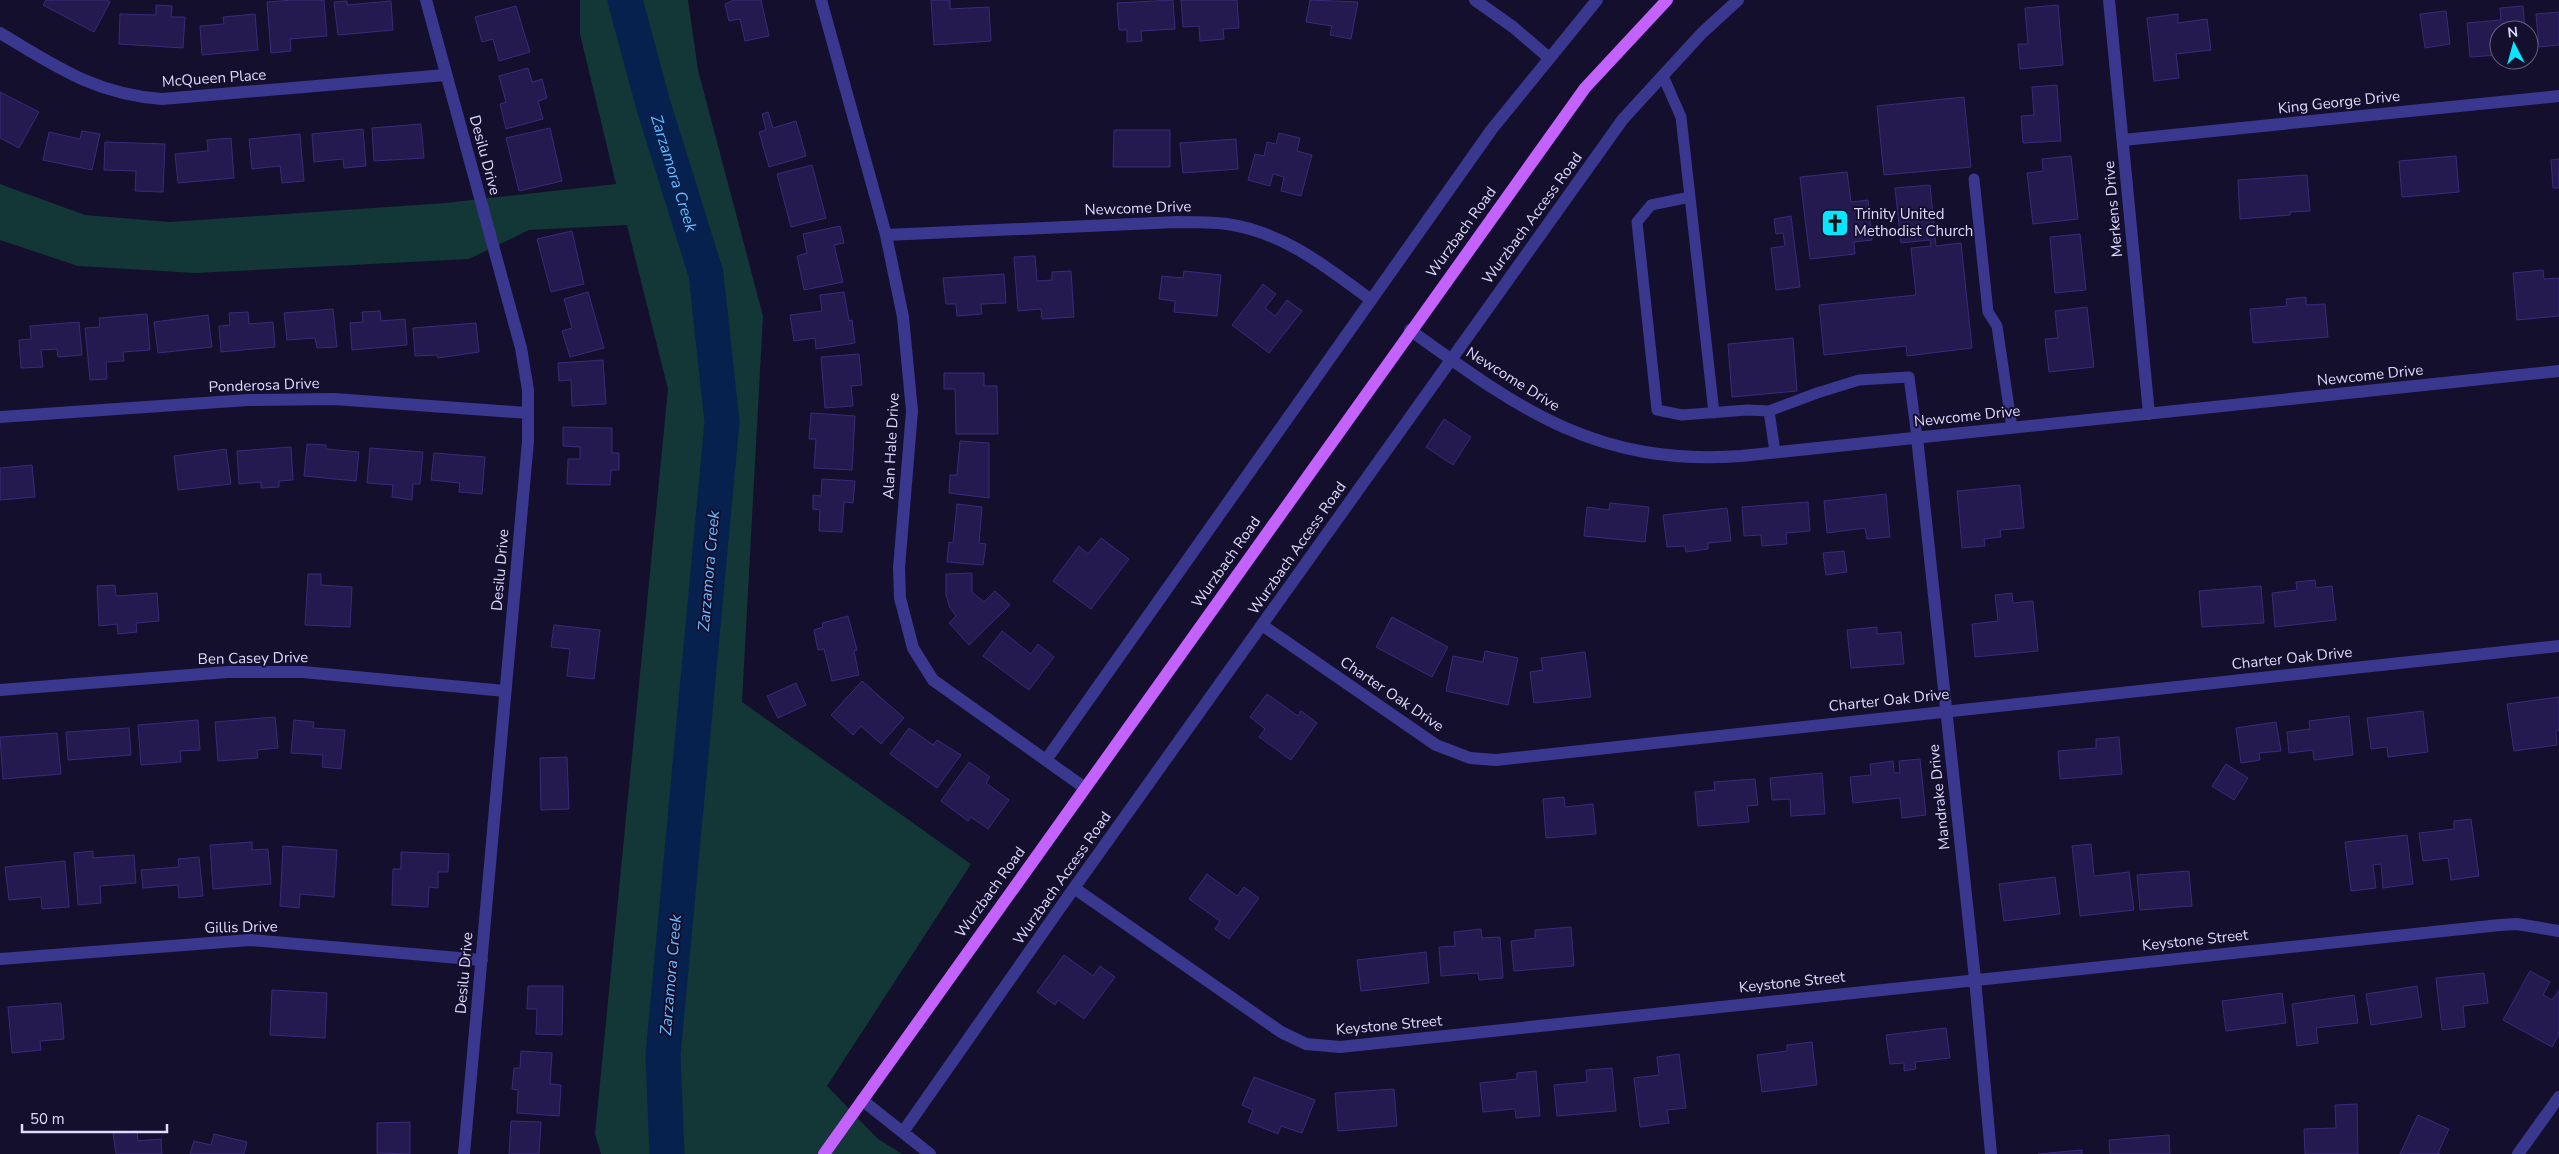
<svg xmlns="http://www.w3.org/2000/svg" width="2559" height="1154" viewBox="0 0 2559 1154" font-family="'Nunito Sans',sans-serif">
<rect width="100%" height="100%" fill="#140f2c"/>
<path fill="#123736" d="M580,0H688L698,70L763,316L742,702L971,864L827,1086L878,1139L902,1154H601L595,1134L668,389L627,225L529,230L469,259L195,273L78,266L0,240V184L85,215L170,222L445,203L616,184L580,34Z"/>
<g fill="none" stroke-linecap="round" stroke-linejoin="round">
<path stroke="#07214e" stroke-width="35" id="s1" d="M625,0L653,104L706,274L722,422L663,1055L667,1154"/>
</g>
<path fill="#251a4f" stroke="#3a2a7c" d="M46,0H107L110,2L94,32L43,5Z
M293,0H324L327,36L290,39L291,51L271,53L267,2Z
M734,0H761L769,36L745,41L740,19L729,21L725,4Z
M931,0H950V9L989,7L991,41L934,45Z
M1173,0L1175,29L1141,31L1142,41L1127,42V30H1119L1117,3Z
M1181,0H1237L1239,28L1223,29L1224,39L1200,41L1199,26L1183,27Z
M1310,0L1358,2L1351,39L1330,35L1332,26L1306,22Z
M347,1V5L391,1L393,30L338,35L334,2Z
M156,5L172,6L171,17H185L183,48L119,44L120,14L156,15Z
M2058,5L2063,65L2020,69L2018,44H2028L2025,8Z
M516,6L530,52L499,61L493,39L482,42L475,17Z
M2523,6L2525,30H2499V55L2470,57L2467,23L2501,20L2500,8Z
M2446,11L2450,44L2425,48L2420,14Z
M2559,12V45L2539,47L2536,14Z
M255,14L258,50L202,55L200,26L224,24L223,17Z
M2178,14V23L2207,19L2211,50L2176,54L2179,78L2154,81L2147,18Z
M528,68L532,82L542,79L547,98L538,101L543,119L506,129L500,104L506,102L499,76Z
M2057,85L2061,141L2023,143L2021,116L2034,115L2032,87Z
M0,92L39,112L19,148L0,138Z
M1964,97L1971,167L1884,175L1877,106Z
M768,112L773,128L796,121L806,156L769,167L759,132L766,130L762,114Z
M421,124L424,158L374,161L372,128Z
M550,128L562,181L519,191L506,138Z
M363,129L366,166L344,168L343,159L314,162L312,134Z
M1114,130H1170V167H1113Z
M82,131L100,134L92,170L43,160L49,132L80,139Z
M1279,133L1300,138L1297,151L1312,155L1301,196L1281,191L1284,177L1273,174L1270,186L1248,180L1255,154L1264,156L1267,142L1276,144Z
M300,134L304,181L282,183L280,166L252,169L249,139Z
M231,138L234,178L178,183L175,154L208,151L207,140Z
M1236,139L1238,169L1183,173L1180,143Z
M105,142L165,144L163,192L135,191L136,171L104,170Z
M2071,156L2078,219L2033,224L2027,173L2043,171L2042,159Z
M2456,156L2459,192L2402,197L2399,161Z
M2559,159V188H2553L2551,160Z
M812,165L826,218L791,227L777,174Z
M1847,172L1851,202L1868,200L1872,240L1854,242L1855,254L1810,259L1800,177Z
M2307,175L2310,211L2290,212V215L2240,219L2238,180Z
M1930,185L1936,246L1961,243L1972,348L1907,356L1906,346L1824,355L1819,305L1916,295L1911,248L1931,246L1930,240L1901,243L1895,188Z
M1791,216L1800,287L1776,290L1771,248L1785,246L1783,233L1776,234L1774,219Z
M840,226L844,243L834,245L843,282L804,290L797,256L807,253L803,234Z
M572,231L584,284L551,292L537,239Z
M2080,234L2086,290L2055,293L2050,237Z
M1035,256L1037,281L1052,280V272L1071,271L1074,317L1042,319L1041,309L1018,311L1014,257Z
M2543,270L2544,279L2559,278V316L2517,320L2513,273Z
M1184,271L1221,275L1217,316L1174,312L1175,301L1159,299L1162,276L1183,278Z
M1004,274L1006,303L981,304L982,314L957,316L956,304H946L943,278Z
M1263,284L1276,294L1265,308L1275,316L1287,300L1302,311L1269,353L1232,325Z
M588,292L604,348L570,357L562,331L572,328L564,299Z
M844,292L849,321L852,320L855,343L816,349L815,338L794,341L790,315L822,311L820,295Z
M2306,297V305L2325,304L2328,337L2253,343L2250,309L2287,306L2286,299Z
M2087,307L2094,367L2049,372L2045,339L2058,338L2055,311Z
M333,309L337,347L317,348L315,338L287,340L284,313Z
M380,311L381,321L405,319L407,345L352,350L350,323L363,322L362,312Z
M248,312L249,324L273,322L275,347L221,352L219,326L230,325L229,313Z
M147,314L150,350L123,352L124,361L106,362L107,379L90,380L85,328L100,327L99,318Z
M208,315L212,347L158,353L154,322Z
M79,322L82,355L58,357L57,349L41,350L43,367L21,368L19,340L31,339L30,326Z
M476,323L479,352L438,358L437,355L415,356L413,328Z
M1793,338L1797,391L1732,397L1728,344Z
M859,354L862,385L851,386L853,406L825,408L821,357Z
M603,360L606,404L572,406L571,380L559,381L558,363Z
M944,373H984V386H997L998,434H956L955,389H944Z
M811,413L855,416L852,470L814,468L816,439H809Z
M1444,419L1471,437L1453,465L1426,447Z
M563,427L612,428V453H619V470H611L610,485L567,484L568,459H580V447L563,446Z
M960,441L989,443V498L949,493L950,475H957Z
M307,444L326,445V449L359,452L356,481L304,476Z
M291,447L293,480L279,481V487L261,488V482L239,484L237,451Z
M370,448L423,452L420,484H413L412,500L392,497L393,485L367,483Z
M226,449L231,484L178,490L174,456Z
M434,453L485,457L482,494L459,492L460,483L431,480Z
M32,465L35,497L0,500V468Z
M822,479L855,481L853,503L844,502L842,532L819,531L820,510L813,509V495L821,496Z
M2020,485L2024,528L2000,530L2001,537L1984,539L1985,546L1962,548L1957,491Z
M1886,494L1890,537L1867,539L1865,528L1827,533L1824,501Z
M1808,502L1810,531L1786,533L1787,544L1762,546L1761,535L1744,536L1742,507Z
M1610,503L1649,507L1645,542L1584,536L1587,507L1609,510Z
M957,504L982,507L979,543L986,544L983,565L947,562L949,542L953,543Z
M1727,508L1731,541L1708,543V549L1686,552L1685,546L1667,547L1663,515Z
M1101,538L1129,559L1091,609L1053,581L1079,546L1088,554Z
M1844,551L1847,572L1826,575L1823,553Z
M972,573V592L984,602L995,591L1010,605L969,645L949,623L956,616L950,608L946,595V574Z
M308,574H321V585L352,587L350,627L305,625Z
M2315,580L2316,588L2332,586L2336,620L2275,627L2272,593L2297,590L2296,582Z
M115,585L116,596L157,593L159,621L136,623L137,632L118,634L117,624L99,626L97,586Z
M2261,586L2264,623L2202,627L2199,591Z
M2012,593L2013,603L2033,601L2038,651L1975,657L1972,624L1998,621L1995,595Z
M848,616L857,650L854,651L859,675L832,681L824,649L818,650L814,630L823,627L822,623Z
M1392,617L1448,647L1432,677L1376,647Z
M554,625L600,630L594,679L567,676L570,649L551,647Z
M1877,627V634L1901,632L1904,664L1851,668L1847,630Z
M1002,631L1031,654L1038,644L1054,657L1029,690L983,656Z
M1485,651L1518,658L1508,705L1446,691L1453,656L1483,662Z
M1585,652L1591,697L1534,703L1530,672L1543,670L1541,658Z
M862,681L904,718L881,744L861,726L853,735L831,715Z
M796,683L806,705L778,718L767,696Z
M1267,694L1298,716L1301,711L1317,723L1291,760L1259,737L1265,729L1250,717Z
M2559,697V730L2556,731L2557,745L2514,751L2507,704Z
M2423,711L2428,752L2388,757L2387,747L2371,749L2367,718Z
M2349,716L2353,755L2314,760L2313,750L2289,753L2287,732L2310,729L2309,721Z
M275,717L278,748L257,750L258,758L218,761L215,722Z
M198,720L200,750L180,751L181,762L141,765L138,725Z
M294,720L314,722L313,728L345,730L341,769L322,767L323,755L291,753Z
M2276,722L2281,751L2259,753L2260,760L2241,763L2236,728Z
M129,728L131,755L68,760L66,732Z
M909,728L933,745L937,740L961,755L937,788L890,754Z
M57,733L61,774L3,779L0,737Z
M2119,737L2122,774L2060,779L2058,751L2096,748V739Z
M567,757L569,809L541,810L540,758Z
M1920,759L1926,815L1902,818L1900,798L1853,803L1850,777L1871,775L1870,764L1893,761L1894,773H1900L1899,761Z
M969,762L990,777L986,783L1009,800L988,829L971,817L968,821L941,801Z
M2226,764L2248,778L2234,800L2212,786Z
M1822,773L1825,814L1791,816L1790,799L1772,800L1770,778Z
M1755,779L1758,805L1747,806L1749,822L1698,826L1695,792L1715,790L1714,782Z
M1564,797L1565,807L1593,804L1596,834L1546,838L1543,799Z
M2471,819L2479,876L2451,880L2448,858L2423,861L2419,833L2454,829V821Z
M2407,835L2413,884L2383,888L2381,864L2373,865L2376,888L2351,891L2345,842Z
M252,842V850L268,849L271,884L213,889L210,845Z
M2091,844L2094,876L2129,872L2134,910L2080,916L2072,846Z
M283,846L337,850L334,897L300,894L299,908L280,906Z
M93,851V858L134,855L136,883L100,886L101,903L78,905L74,853Z
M401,852L449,854L448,872H438V888L429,887L428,907L392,905L393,869H401Z
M199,857L203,896L179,898L178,885L143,888L141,870L179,867L178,859Z
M65,861L69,907L42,909L41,897L9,900L5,867Z
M2189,871L2192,906L2140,910L2137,875Z
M1207,874L1237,896L1244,887L1259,898L1229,939L1215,929L1220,921L1189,899Z
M2055,877L2060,914L2004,921L1999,884Z
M1571,927L1574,966L1514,971L1511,941L1535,938V930Z
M1481,929L1482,938L1500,937L1503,978L1479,980L1478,973L1441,976L1439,947L1455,946L1454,932Z
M1426,952L1429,983L1361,991L1357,960Z
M1064,955L1093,976L1100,966L1115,977L1084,1019L1058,1000L1055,1005L1037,992Z
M2530,971L2550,982L2543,995L2552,1000L2559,990V1034L2552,1047L2503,1020Z
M2484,973L2488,1003L2463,1006L2465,1027L2442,1030L2436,978Z
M528,986H563L562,1035L536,1034L537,1009H527Z
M2417,986L2422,1017L2371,1025L2366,994Z
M272,990L327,993L325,1038L270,1035Z
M2282,993L2286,1023L2226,1031L2222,1001Z
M2354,995L2358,1023L2316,1028L2318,1043L2297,1046L2292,1004Z
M61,1003L64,1039L40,1041L41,1050L12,1053L8,1007Z
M1946,1028L1950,1058L1915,1062L1916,1069L1904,1071V1063L1890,1064L1886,1035Z
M1812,1042L1817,1085L1762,1092L1757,1055L1787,1051V1045Z
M521,1051L552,1053L550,1084L561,1085L559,1116L517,1113L518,1090L512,1089L514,1068H520Z
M1679,1054L1686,1108L1667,1110L1669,1123L1640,1127L1634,1078L1659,1075L1657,1057Z
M1612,1068L1616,1111L1557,1116L1554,1085L1587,1082L1586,1070Z
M1536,1071L1540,1116L1516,1118L1515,1109L1483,1112L1480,1083L1517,1079V1073Z
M1254,1077L1315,1100L1302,1133L1281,1126L1278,1134L1248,1122L1253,1110L1242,1105Z
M1394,1089L1397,1126L1338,1131L1335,1093Z
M2357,1104L2358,1154H2305L2304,1129L2336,1128L2335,1105Z
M2418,1115L2449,1129L2438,1153L2440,1154H2400Z
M511,1121L541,1122L539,1154H509Z
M410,1122V1154L377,1153V1123Z
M137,1131L138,1141L161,1139L162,1154H116L113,1133Z
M214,1134L247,1142L244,1154H190L194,1141L211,1145Z
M2169,1135L2170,1154H2110L2109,1140Z
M2082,1150V1154H2038Z"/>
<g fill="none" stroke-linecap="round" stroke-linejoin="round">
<path stroke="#3a378f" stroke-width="11" d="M1663,76L1681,117L1690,197L1651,205L1637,222L1657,410L1682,415L1747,410L1769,411L1775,452
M1974,179L1988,312L1997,326L2012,428
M1690,197L1714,413
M1769,411L1817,393L1859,380L1909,377L1917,437"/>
<path stroke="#3a378f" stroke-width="12" d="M426,0L521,348L528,390V441L464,1154
M821,0L886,235L903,317L912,411L899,568L900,598L913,648L933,680L1085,788
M1475,0L1513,27L1548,57
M2109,0L2149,414
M0,33C56,66 94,94 162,99L445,75
M2123,140L2559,96
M886,235L1177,222C1193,222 1211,222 1227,224C1283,232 1327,267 1371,300
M1410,330C1522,411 1597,466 1741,456L2559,371
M0,417L248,400L334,399L528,413
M1917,437L1975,979L1991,1154
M1262,625L1436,745L1470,758L1496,760L2559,646
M0,690L228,672H303L505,691
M1046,760L1492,129L1597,0
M1074,888L1281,1032L1306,1044L1340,1047L2500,925L2517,924L2559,931
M0,959L250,940L482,960
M862,1100L930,1154
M903,1132L1074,888L1623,119L1702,33L1738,0
M2518,1154L2559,1097"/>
<path stroke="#c462ff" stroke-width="12" d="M824,1154L1585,88L1667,0"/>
</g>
<defs>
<g id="church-square" transform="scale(1.4375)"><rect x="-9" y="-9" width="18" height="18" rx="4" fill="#07e6ff" stroke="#140f2c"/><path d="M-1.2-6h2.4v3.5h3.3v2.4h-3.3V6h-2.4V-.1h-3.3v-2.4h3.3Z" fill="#111"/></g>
</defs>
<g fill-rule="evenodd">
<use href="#church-square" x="1835" y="223"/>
</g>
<g text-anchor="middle" stroke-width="4" stroke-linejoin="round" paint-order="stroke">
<g font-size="15" fill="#dfdbff" stroke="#140f2c">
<text transform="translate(214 78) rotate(-4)" y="5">McQueen Place</text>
<text transform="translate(2339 102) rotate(-6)" y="5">King George Drive</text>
<text transform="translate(485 155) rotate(75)" y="5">Desilu Drive</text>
<text transform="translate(1138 208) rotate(-2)" y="5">Newcome Drive</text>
<text transform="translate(2113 209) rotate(-95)" y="5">Merkens Drive</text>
<text transform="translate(1532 218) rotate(-54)" y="5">Wurzbach Access Road</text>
<text transform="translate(1461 232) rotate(-54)" y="5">Wurzbach Road</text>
<text transform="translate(2370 375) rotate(-6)" y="5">Newcome Drive</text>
<text transform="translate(1513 379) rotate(32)" y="5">Newcome Drive</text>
<text transform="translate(264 385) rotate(-2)" y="5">Ponderosa Drive</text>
<text transform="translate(1967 416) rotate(-6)" y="5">Newcome Drive</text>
<text transform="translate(891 446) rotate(-87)" y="5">Alan Hale Drive</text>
<text transform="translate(1297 548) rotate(-55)" y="5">Wurzbach Access Road</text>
<text transform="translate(1226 562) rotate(-55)" y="5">Wurzbach Road</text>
<text transform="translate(500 570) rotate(-85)" y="5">Desilu Drive</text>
<text transform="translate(253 658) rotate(-1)" y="5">Ben Casey Drive</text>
<text transform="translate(2292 658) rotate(-6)" y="5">Charter Oak Drive</text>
<text transform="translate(1392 694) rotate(34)" y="5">Charter Oak Drive</text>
<text transform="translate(1889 700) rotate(-6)" y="5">Charter Oak Drive</text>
<text transform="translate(1939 797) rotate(-96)" y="5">Mandrake Drive</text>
<text transform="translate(1062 878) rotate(-55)" y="5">Wurzbach Access Road</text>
<text transform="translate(990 892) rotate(-54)" y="5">Wurzbach Road</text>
<text transform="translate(241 927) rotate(-1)" y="5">Gillis Drive</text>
<text transform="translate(2195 940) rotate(-6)" y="5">Keystone Street</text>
<text transform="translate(464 973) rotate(-85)" y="5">Desilu Drive</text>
<text transform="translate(1792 982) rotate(-6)" y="5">Keystone Street</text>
<text transform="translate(1389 1025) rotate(-5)" y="5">Keystone Street</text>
</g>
<g font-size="15" fill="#dfdbff" stroke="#140f2c" text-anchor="start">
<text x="1854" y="219">Trinity United<tspan x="1854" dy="17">Methodist Church</tspan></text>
</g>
<g font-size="16" font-style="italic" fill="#69baff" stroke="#140f2c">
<text dy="6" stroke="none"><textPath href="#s1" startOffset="180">Zarzamora Creek</textPath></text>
<text transform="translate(708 571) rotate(-85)" y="6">Zarzamora Creek</text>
<text transform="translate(670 975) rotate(-85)" y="6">Zarzamora Creek</text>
</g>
</g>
<g transform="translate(2514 45) rotate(354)"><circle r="24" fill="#140f2c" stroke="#656180"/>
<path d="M0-4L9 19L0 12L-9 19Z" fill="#07e6ff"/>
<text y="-8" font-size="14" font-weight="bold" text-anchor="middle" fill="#dfdbff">N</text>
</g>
<path d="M22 1124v8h145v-8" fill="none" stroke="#dfdbff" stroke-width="2.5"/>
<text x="30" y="1124" font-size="15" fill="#dfdbff" stroke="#140f2c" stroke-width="4" paint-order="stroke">50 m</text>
</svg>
